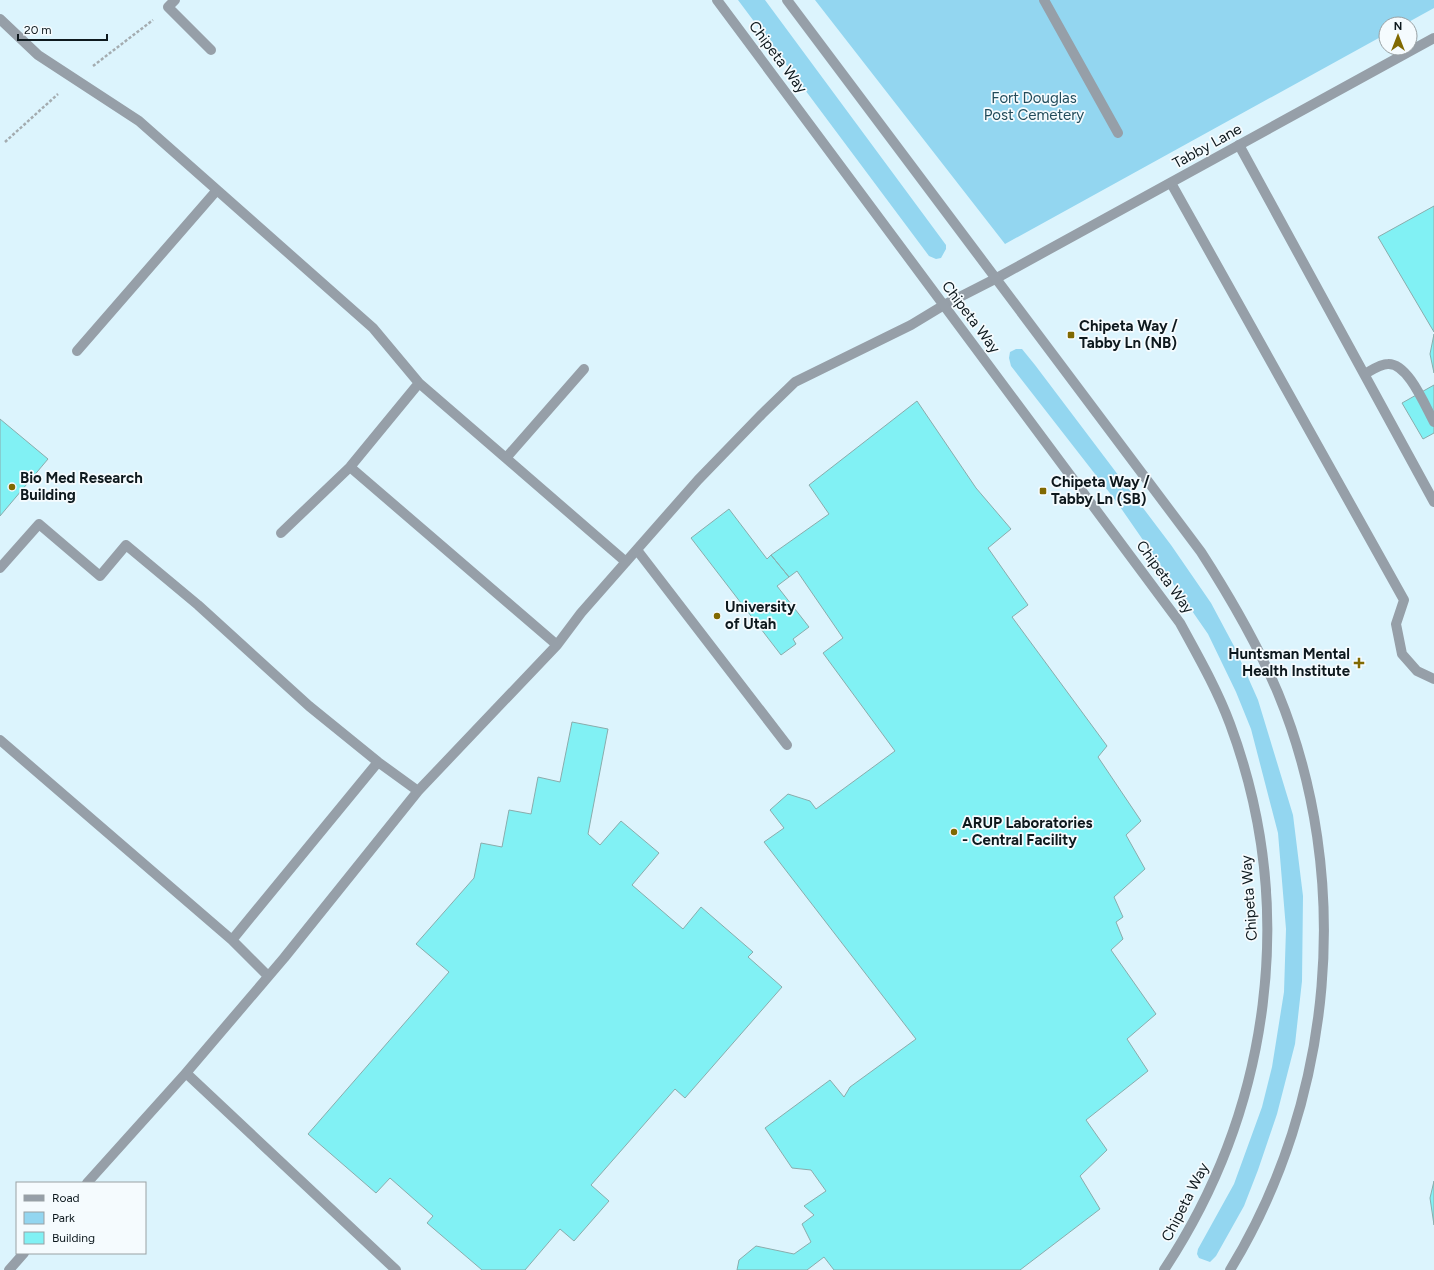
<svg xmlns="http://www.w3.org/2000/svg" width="1434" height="1270" viewBox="0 0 1434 1270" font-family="Figtree,sans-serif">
<rect width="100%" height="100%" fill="#f5fbfe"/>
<path fill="#dcf4fd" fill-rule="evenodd" d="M0,0H1434V1270H0ZM1386,24H1410V48H1386ZM17,1183H145V1253H17Z"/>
<path fill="#93d6f0" d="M738,0H765L946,245V249L941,258L936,259L929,256Z
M815,0H1434V8L1405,24H1386V34L1005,244Z
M1016,349H1022L1035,365L1171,545L1211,603L1235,648L1258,700L1293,815L1303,896L1302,981L1295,1044L1277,1114L1258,1170L1244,1206L1216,1256L1210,1262L1199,1258L1197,1254L1198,1249L1234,1184L1262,1107L1272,1067L1284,992L1286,929L1278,833L1251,729L1236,692L1208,634L1116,501L1011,366L1009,358L1010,352Z"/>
<path fill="#81f1f4" stroke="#8aacac" d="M1434,206V332L1378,237Z
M1434,334V373L1430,354Z
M1434,385V433L1423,439L1402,403Z
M917,401L976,488L1011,529L988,548L1028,605L1012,617L1107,746L1098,757L1141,821L1126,835L1145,869L1114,897L1123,917L1116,922L1123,939L1111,950L1156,1014L1127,1039L1148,1071L1086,1120L1107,1150L1080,1176L1100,1209L1020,1270H834L824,1257L807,1270H737L739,1260L756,1246L794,1254L811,1242L802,1224L814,1215L804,1206L826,1191L811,1170L792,1168L765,1128L830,1080L844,1097L850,1087L916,1039L764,842L784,828L770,810L788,794L810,801L816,809L895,751L823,653L843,638L797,571L789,577L771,555L829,514L809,485Z
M0,419L48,459L0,516Z
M729,509L767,559L771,555L789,577L777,586L809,627L793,639L796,644L781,655L691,538Z
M572,722L608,729L588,834L600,845L621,821L659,853L632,885L683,929L701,907L753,952L748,957L782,987L685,1098L675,1089L591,1185L609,1201L574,1241L560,1229L525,1270H482L427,1223L433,1216L390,1178L376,1193L308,1134L449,972L416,944L474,878L481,843L502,847L509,810L531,814L538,777L560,782Z
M1434,1181V1225L1430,1198Z"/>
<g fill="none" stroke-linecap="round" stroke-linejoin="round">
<path stroke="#a4acb0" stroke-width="2.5" stroke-dasharray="3 2" stroke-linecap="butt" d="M93,66L153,20
M5,142L58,94"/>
<path stroke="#969fa8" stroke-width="10" d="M175,0L168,7L211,50
M1044,0L1118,133
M0,19L38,55L139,121L373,328L419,383L626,562
M1239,145L1434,502
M1171,183L1404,600L1396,624L1402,654L1417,671L1434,679
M77,351L217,190
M1365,374C1372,370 1380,364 1388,364C1408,363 1425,406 1434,422
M506,458L584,369
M350,467L557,645
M281,533L350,467L419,383
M637,550L787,745
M0,568L39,524L100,576L126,545L198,605L309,706L378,762
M0,740L232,940L378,762L418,791
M232,940L268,976
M186,1073L396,1270
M87,1183L186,1073L284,958L418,791L557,645L581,613L698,480L762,414L795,382L911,325L944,305L995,279
M9,1270L24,1253"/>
<path stroke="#969fa8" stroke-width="10" d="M995,279L1434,38"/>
<path stroke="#969fa8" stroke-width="10" d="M717,0L1180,623C1198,656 1217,689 1230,724C1298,907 1271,1108 1164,1270
M787,0L1201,552C1230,597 1257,643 1278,693C1354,877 1334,1100 1230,1270"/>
</g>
<g fill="#806901" stroke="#f5fbfe" stroke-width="1.5">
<rect x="1067" y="331" width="8" height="8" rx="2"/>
<circle cx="12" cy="487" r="4"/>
<rect x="1039" y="487" width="8" height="8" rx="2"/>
<circle cx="717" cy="616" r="4"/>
<path d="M1357 657h4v4h4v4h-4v4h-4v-4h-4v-4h4z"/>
<circle cx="954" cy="832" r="4"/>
</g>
<g text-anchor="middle" stroke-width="3.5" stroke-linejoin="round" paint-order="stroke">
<g font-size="15" fill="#0e191e" stroke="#f5fbfe">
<text transform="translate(778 57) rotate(53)" y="5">Chipeta Way</text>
<text transform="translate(1207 146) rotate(-29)" y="5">Tabby Lane</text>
<text transform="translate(971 317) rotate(53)" y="5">Chipeta Way</text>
<text transform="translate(1165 577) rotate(54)" y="5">Chipeta Way</text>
<text transform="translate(1249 898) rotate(-94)" y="5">Chipeta Way</text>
<text transform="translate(1185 1202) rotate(-63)" y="5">Chipeta Way</text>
</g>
<g font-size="15" fill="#224c5b" stroke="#f5fbfe">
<text x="1034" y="103">Fort Douglas<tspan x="1034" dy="17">Post Cemetery</tspan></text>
</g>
<g font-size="15" font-weight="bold" fill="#0e191e" stroke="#f5fbfe" text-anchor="start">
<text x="1079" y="331">Chipeta Way /<tspan x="1079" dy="17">Tabby Ln (NB)</tspan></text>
<text x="20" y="483">Bio Med Research<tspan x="20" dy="17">Building</tspan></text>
<text x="1051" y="487">Chipeta Way /<tspan x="1051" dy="17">Tabby Ln (SB)</tspan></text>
<text x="725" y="612">University<tspan x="725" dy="17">of Utah</tspan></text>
<text x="1350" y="659" text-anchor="end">Huntsman Mental<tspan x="1350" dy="17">Health Institute</tspan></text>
<text x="962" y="828">ARUP Laboratories<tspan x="962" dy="17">- Central Facility</tspan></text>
</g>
</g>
<rect x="16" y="1182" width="130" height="72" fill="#f5fbfe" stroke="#99a1a4"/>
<rect x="24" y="1195" width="20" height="6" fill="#969fa8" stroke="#99a1a4"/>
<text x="52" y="1202" font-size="12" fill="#0e191e">Road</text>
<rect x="24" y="1212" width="20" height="12" fill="#93d6f0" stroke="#99a1a4"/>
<text x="52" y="1222" font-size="12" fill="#0e191e">Park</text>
<rect x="24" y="1232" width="20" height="12" fill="#81f1f4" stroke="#99a1a4"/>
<text x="52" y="1242" font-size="12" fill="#0e191e">Building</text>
<g transform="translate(1398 36)"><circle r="19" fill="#f5fbfe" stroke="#99a1a4"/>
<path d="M0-3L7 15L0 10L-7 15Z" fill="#806901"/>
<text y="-6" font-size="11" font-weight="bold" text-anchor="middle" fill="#0e191e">N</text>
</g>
<path d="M18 34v6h89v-6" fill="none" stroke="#0e191e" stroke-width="2"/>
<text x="24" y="34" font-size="12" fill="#0e191e" stroke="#f5fbfe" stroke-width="3" paint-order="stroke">20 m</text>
</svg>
